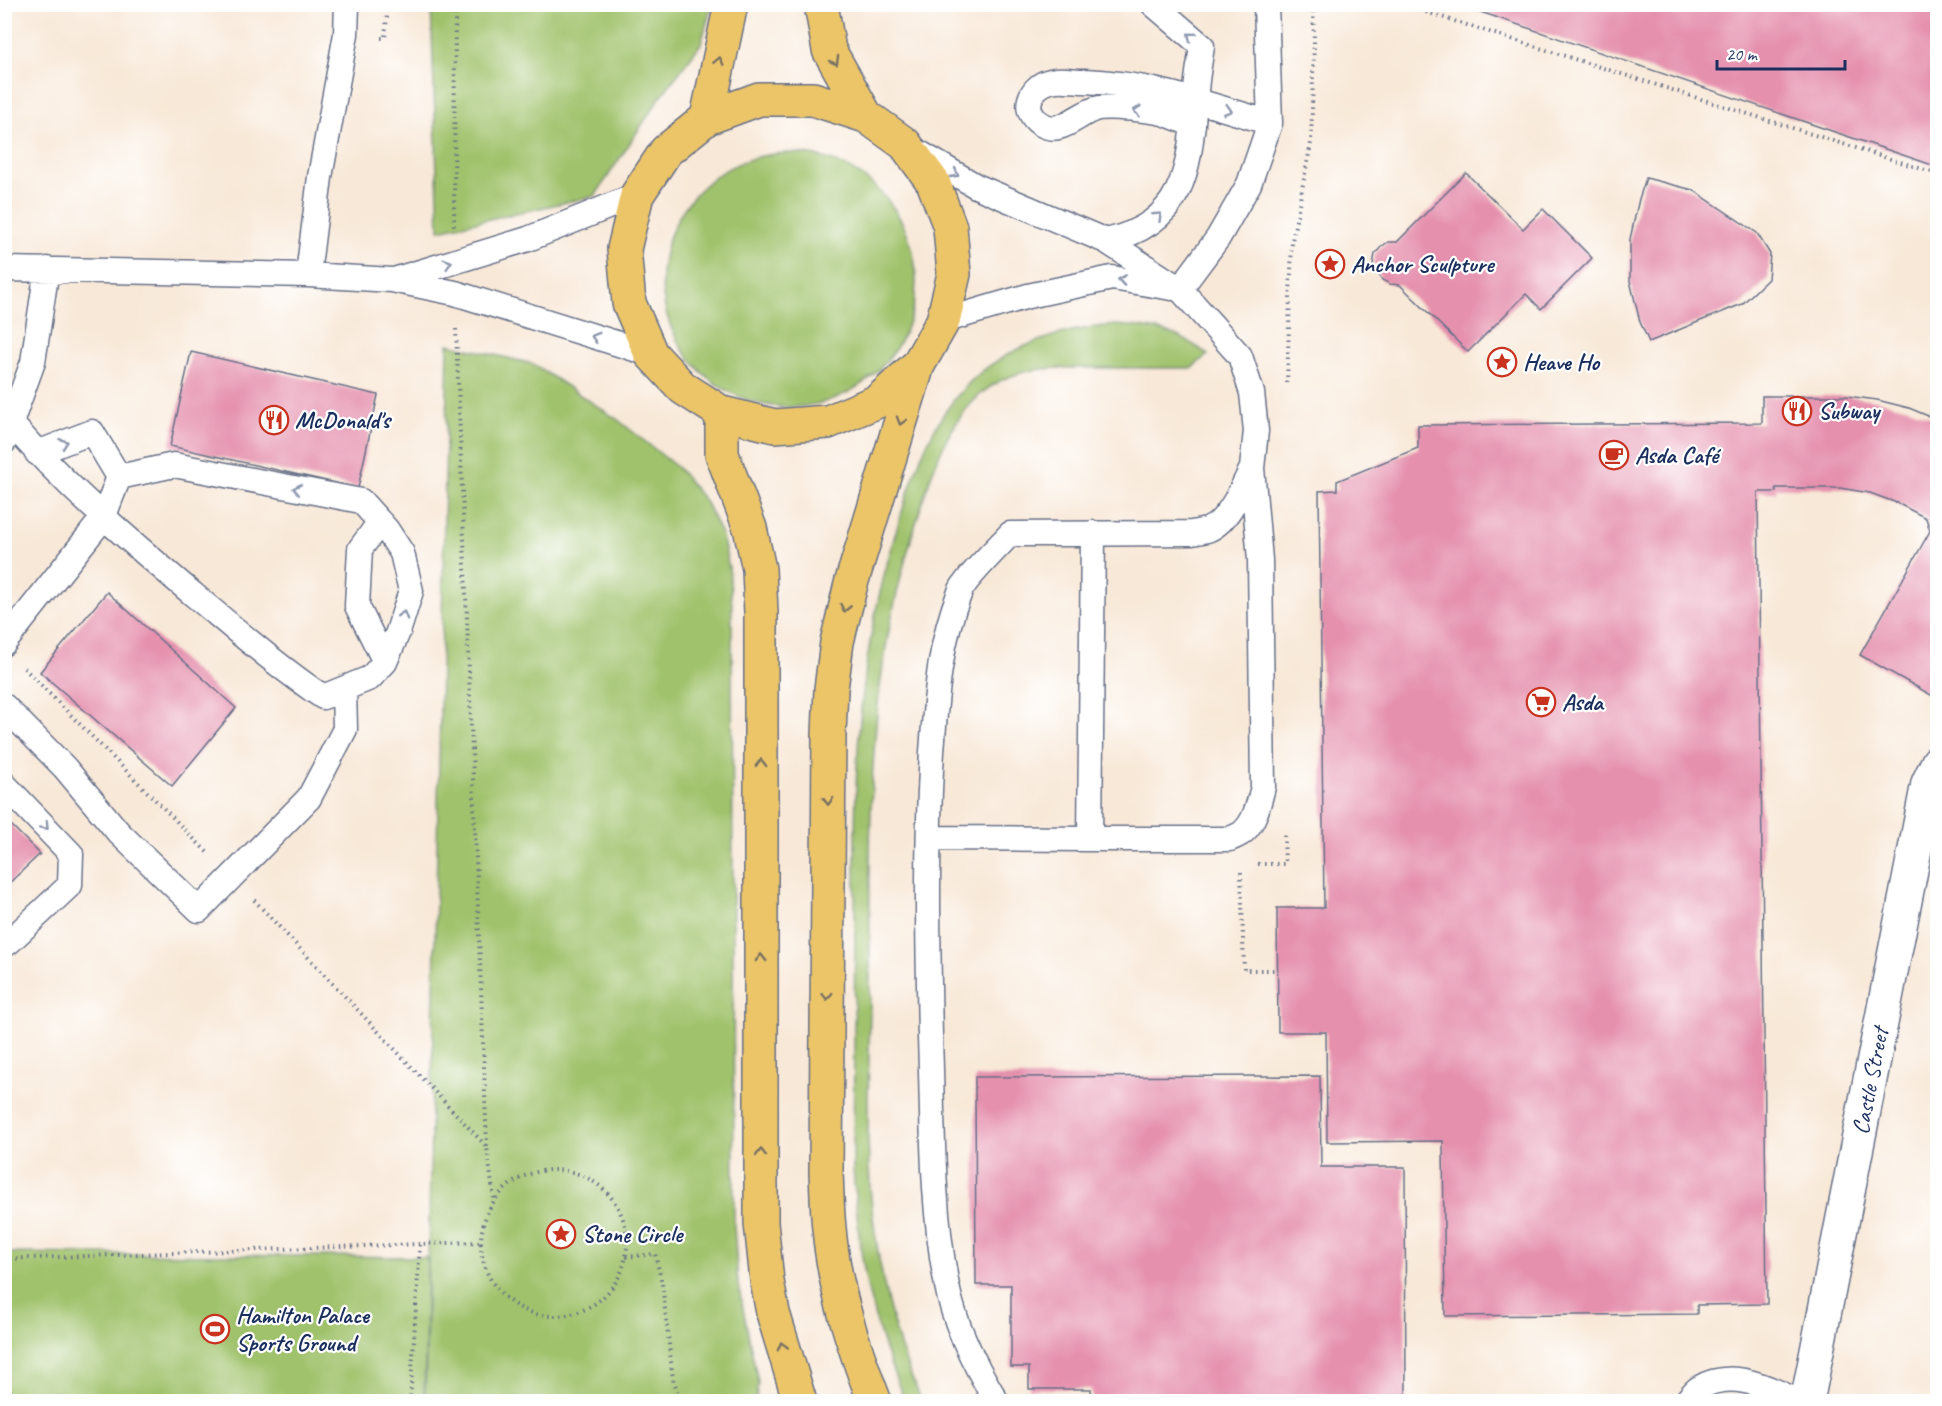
<svg xmlns="http://www.w3.org/2000/svg" width="1942" height="1406" viewBox="0 0 1942 1406" font-family="Caveat,sans-serif">
<rect width="100%" height="100%" fill="#fff"/>
<filter id="ink" filterUnits="userSpaceOnUse"><feTurbulence type="fractalNoise" baseFrequency=".0167" numOctaves="2"/><feDisplacementMap in="SourceGraphic" scale="12" xChannelSelector="R" yChannelSelector="G"/><feConvolveMatrix kernelMatrix="1 2 1 2 8 2 1 2 1" color-interpolation-filters="sRGB"/></filter>
<filter id="wash" filterUnits="userSpaceOnUse"><feTurbulence type="fractalNoise" baseFrequency=".008" numOctaves="4" result="noise"/><feDisplacementMap in="SourceGraphic" scale="24" xChannelSelector="R" yChannelSelector="G"/><feGaussianBlur stdDeviation="1.35" result="paint"/><feColorMatrix in="noise" values="0 0 0 0 0 0 0 0 0 0 0 0 0 0 0 0 0 1.4 0 .05"/><feComposite in="paint" operator="in"/></filter>
<g filter="url(#wash)">
<rect width="100%" height="100%" fill="#f8e8d7"/>
<path fill="#a0c26c" stroke="#5e7865" stroke-width="1.5" d="M431,5V4L712,5L701,44L659,99L595,196L439,230Z
M662 280a127 127 0 1 1 254 0a127 127 0 1 1-254 0Z
M1116,325C1153,327 1179,331 1208,355L1191,368C1162,368 1133,368 1103,368C1065,368 1026,364 993,385C953,410 934,464 921,507C903,563 889,620 881,679C867,787 870,897 870,1006C869,1081 864,1158 875,1232C883,1291 897,1348 922,1401H905C888,1361 873,1318 865,1275C858,1240 856,1204 853,1169C854,1086 854,1004 855,921C855,847 854,774 862,701C868,638 882,576 901,515C915,469 931,422 966,386C1003,347 1064,328 1116,325Z
M448,344L533,364L617,419L678,468L705,501L722,536L729,567L732,606L734,1226L738,1284L758,1382L756,1401H425Z
M5,1253L427,1257L424,1401H5Z"/>
<g id="blocks">
<path fill="#e590ad" d="M1457,4H1908L1938,14V167Z
M1466,173L1523,229L1543,209L1592,258L1541,309L1526,294L1468,352L1400,285L1390,284L1382,280L1373,264L1375,254L1381,247L1388,242H1397Z
M1646,178L1693,190L1757,233L1770,254L1768,279L1742,304L1649,342L1640,322L1630,281V239L1639,199Z
M191,352L378,395L358,488L170,446Z
M1762,396H1847L1877,400L1909,408L1938,420V699L1860,655L1930,531L1926,518L1897,503L1870,493L1840,488H1776V492H1758L1767,1304L1697,1305V1314L1445,1316L1443,1141L1327,1142L1326,1032H1278L1277,908H1324L1319,491L1337,490V481L1418,448V425L1762,423Z
M107,592L236,708L172,786L40,672Z
M4,818L40,854L4,888Z
M1320,1076L1321,1167H1405L1406,1402H1092L1091,1389H1029V1367H1011V1285H976L975,1077Z"/>
</g>
</g>
<g filter="url(#ink)">
<use href="#blocks" fill-opacity="0" stroke="#687088" stroke-width="1.5"/>
<g fill="none" stroke-linecap="round" stroke-linejoin="round">
<g stroke="#687088" stroke-width="27">
<path id="lane" d="M1193,125C1183,121 1173,116 1163,113C1149,110 1112,106 1099,108C1081,111 1063,134 1045,126C1019,115 1027,83 1056,80C1065,79 1075,81 1084,81C1149,83 1208,104 1270,123
M913,149L976,186L1106,241L1180,289L1240,356L1252,393L1256,431L1252,468L1260,560L1263,787C1259,802 1255,822 1243,832C1240,835 1234,837 1230,839H1090
M1106,241C1190,222 1189,163 1196,91C1197,76 1200,61 1202,46L1153,4
M4,269L308,275L392,280L455,293L651,354
M308,275L320,177L346,34L347,4
M394,280L528,239L637,195
M1180,289L1218,238L1249,184L1270,123L1266,4
M943,321L1028,296L1112,278L1172,288
M4,442L33,362L47,269
M37,453L92,432L119,477
M380,522L360,549L357,606L385,662
M4,643L103,518L119,477L174,465L361,501L387,530L402,553L411,591L398,632L385,662L370,678L323,697C277,666 236,630 194,595C130,541 67,488 12,424
M4,706L65,768L119,833L199,910L309,798L345,729L344,689
M4,784L71,854L70,885L8,943L4,942
M929,838L1090,839L1093,533
M997,1402C975,1366 955,1327 947,1286C931,1204 933,1120 930,1037C928,942 926,847 932,752C936,698 939,643 960,592C964,580 999,546 1010,534L1192,533C1197,532 1202,531 1207,530C1228,523 1243,486 1252,468
M1686,1402C1690,1397 1694,1391 1699,1388C1733,1368 1768,1388 1800,1402"/>
</g>
<g stroke="#687088" stroke-width="36">
<path id="street" d="M1807,1402L1928,783L1938,762"/>
</g>
<g stroke="#687088" stroke-width="36">
<path id="primary" d="M821,4L829,50L866,116
M707,118L731,4
M722,413V454L750,528L759,569L761,613V1223L767,1281L773,1313L800,1402
M875,1402C853,1346 834,1288 829,1228C827,1210 827,1191 826,1173L829,734L831,689L837,642L851,584L918,365L943,321L954,274L950,227L933,182L905,144L866,116L813,99H759L707,118L666,151L637,195L624,249L629,303L651,354L683,388L722,413L775,426L828,422L878,401L918,365"/>
</g>
<path stroke="#687088" stroke-width="4" stroke-dasharray="1.5 4.5" stroke-linecap="butt" d="M1391,4L1410,7L1938,174
M381,38H385L388,4
M454,226L455,4
M456,329L487,1147
M1287,383L1292,241L1311,143L1314,41L1313,4
M24,668L207,852
M1258,864H1285L1284,834
M1241,872L1244,970H1277
M254,900L487,1147L494,1199
M481 1243a73 73 0 1 1 146 0a73 73 0 1 1-146 0Z
M626,1257L655,1254L662,1283L673,1379L681,1402
M4,1259L420,1244
M410,1402L420,1244L479,1242"/>
<use href="#lane" stroke="#fff" stroke-width="24"/>
<use href="#street" stroke="#fff" stroke-width="33"/>
<use href="#primary" stroke="#ecc569" stroke-width="33"/>
</g>
<defs><path id="oneway-chevron" d="M-2-3.5L2.5 0L-2 3.5" fill="none" stroke-width="1.6" stroke-linecap="round" stroke-linejoin="round" transform="scale(1.5)"/></defs>
<g stroke="#8d97ae">
<use href="#oneway-chevron" transform="translate(1191 36) rotate(-140)"/>
<use href="#oneway-chevron" transform="translate(1228 110) rotate(17)"/>
<use href="#oneway-chevron" transform="translate(1137 111) rotate(-174)"/>
<use href="#oneway-chevron" transform="translate(955 174) rotate(30)"/>
<use href="#oneway-chevron" transform="translate(1158 216) rotate(-44)"/>
<use href="#oneway-chevron" transform="translate(448 263) rotate(-17)"/>
<use href="#oneway-chevron" transform="translate(1122 280) rotate(-171)"/>
<use href="#oneway-chevron" transform="translate(595 337) rotate(-163)"/>
<use href="#oneway-chevron" transform="translate(64 443) rotate(-20)"/>
<use href="#oneway-chevron" transform="translate(297 489) rotate(-169)"/>
<use href="#oneway-chevron" transform="translate(403 615) rotate(-73)"/>
<use href="#oneway-chevron" transform="translate(45 826) rotate(47)"/>
</g>
<g stroke="#797263">
<use href="#oneway-chevron" transform="translate(719 61) rotate(-78)"/>
<use href="#oneway-chevron" transform="translate(835 61) rotate(61)"/>
<use href="#oneway-chevron" transform="translate(901 421) rotate(107)"/>
<use href="#oneway-chevron" transform="translate(845 608) rotate(103)"/>
<use href="#oneway-chevron" transform="translate(761 763) rotate(-90)"/>
<use href="#oneway-chevron" transform="translate(828 801) rotate(90)"/>
<use href="#oneway-chevron" transform="translate(761 958) rotate(-90)"/>
<use href="#oneway-chevron" transform="translate(827 996) rotate(90)"/>
<use href="#oneway-chevron" transform="translate(761 1153) rotate(-90)"/>
<use href="#oneway-chevron" transform="translate(782 1346) rotate(-106)"/>
</g>
</g>
<defs>
<g id="sight-ring" transform="scale(1.5)"><circle r="9.5" fill="#fff" stroke="#c8321e" stroke-width="1.5"/><path d="M0-6L1.8-2.2L6-1.7L2.9 1.2L3.7 5.4L0 3.3L-3.7 5.4L-2.9 1.2L-6-1.7L-1.8-2.2Z" fill="#c8321e"/></g>
<g id="restaurant-ring" transform="scale(1.5)"><circle r="9.5" fill="#fff" stroke="#c8321e" stroke-width="1.5"/><path d="M-5-6h1v4h1v-4h1v4h1v-4h1v5L-1.5 .5V6h-2V.5L-5-1ZM5-6V6H3V1.5H1.5Q1.5-4 5-6Z" fill="#c8321e"/></g>
<g id="cafe-ring" transform="scale(1.5)"><circle r="9.5" fill="#fff" stroke="#c8321e" stroke-width="1.5"/><path d="M-5.5-4.5H6V0H3Q3 3.5 0 3.5H-2.5Q-5.5 3.5-5.5 0ZM3-3.2v2h1.7v-2ZM-6 4.5H4V6H-6Z" fill="#c8321e"/></g>
<g id="supermarket-ring" transform="scale(1.5)"><circle r="9.5" fill="#fff" stroke="#c8321e" stroke-width="1.5"/><path d="M-6-5.5h2.5l.6 2H6L4.5 2H-2.5L-4.4-4H-6ZM-1.5 3.2a1.3 1.3 0 1 0 .1 0ZM3 3.2a1.3 1.3 0 1 0 .1 0Z" fill="#c8321e"/></g>
<g id="stadium-ring" transform="scale(1.5)"><circle r="9.5" fill="#fff" stroke="#c8321e" stroke-width="1.5"/><path d="M0-5a6.5 5 0 1 0 0 10a6.5 5 0 1 0 0-10ZM-3.5-1.8h7v3.6h-7Z" fill="#c8321e"/></g>
</defs>
<g fill-rule="evenodd">
<use href="#sight-ring" x="1330" y="264"/>
<use href="#sight-ring" x="1502" y="362"/>
<use href="#restaurant-ring" x="1797" y="411"/>
<use href="#restaurant-ring" x="274" y="420"/>
<use href="#cafe-ring" x="1614" y="455"/>
<use href="#supermarket-ring" x="1541" y="702"/>
<use href="#sight-ring" x="561" y="1234"/>
<use href="#stadium-ring" x="215" y="1329"/>
</g>
<g text-anchor="middle" stroke-width="4.5" stroke-linejoin="round" paint-order="stroke">
<g font-size="24" font-weight="bold" fill="#1b2f5e" stroke="#fff" text-anchor="start">
<text x="1351" y="272">Anchor Sculpture</text>
<text x="1523" y="370">Heave Ho</text>
<text x="1818" y="419">Subway</text>
<text x="295" y="428">McDonald's</text>
<text x="1635" y="463">Asda Café</text>
<text x="1562" y="710">Asda</text>
<text x="582" y="1242">Stone Circle</text>
<text x="236" y="1323">Hamilton Palace<tspan x="236" dy="28">Sports Ground</tspan></text>
</g>
<g font-size="24" fill="#1b2f5e" stroke="#fff">
<text transform="translate(1870 1081) rotate(-79)" y="8">Castle Street</text>
</g>
</g>
<rect width="1942" height="1406" fill="none" stroke="#fff" stroke-width="24"/>
<path d="M1717 60v9h128v-9" fill="none" stroke="#1b2f5e" stroke-width="3"/>
<text x="1726" y="60" font-size="18" fill="#1b2f5e" stroke="#ffffff" stroke-width="4.5" paint-order="stroke">20 m</text>
</svg>
